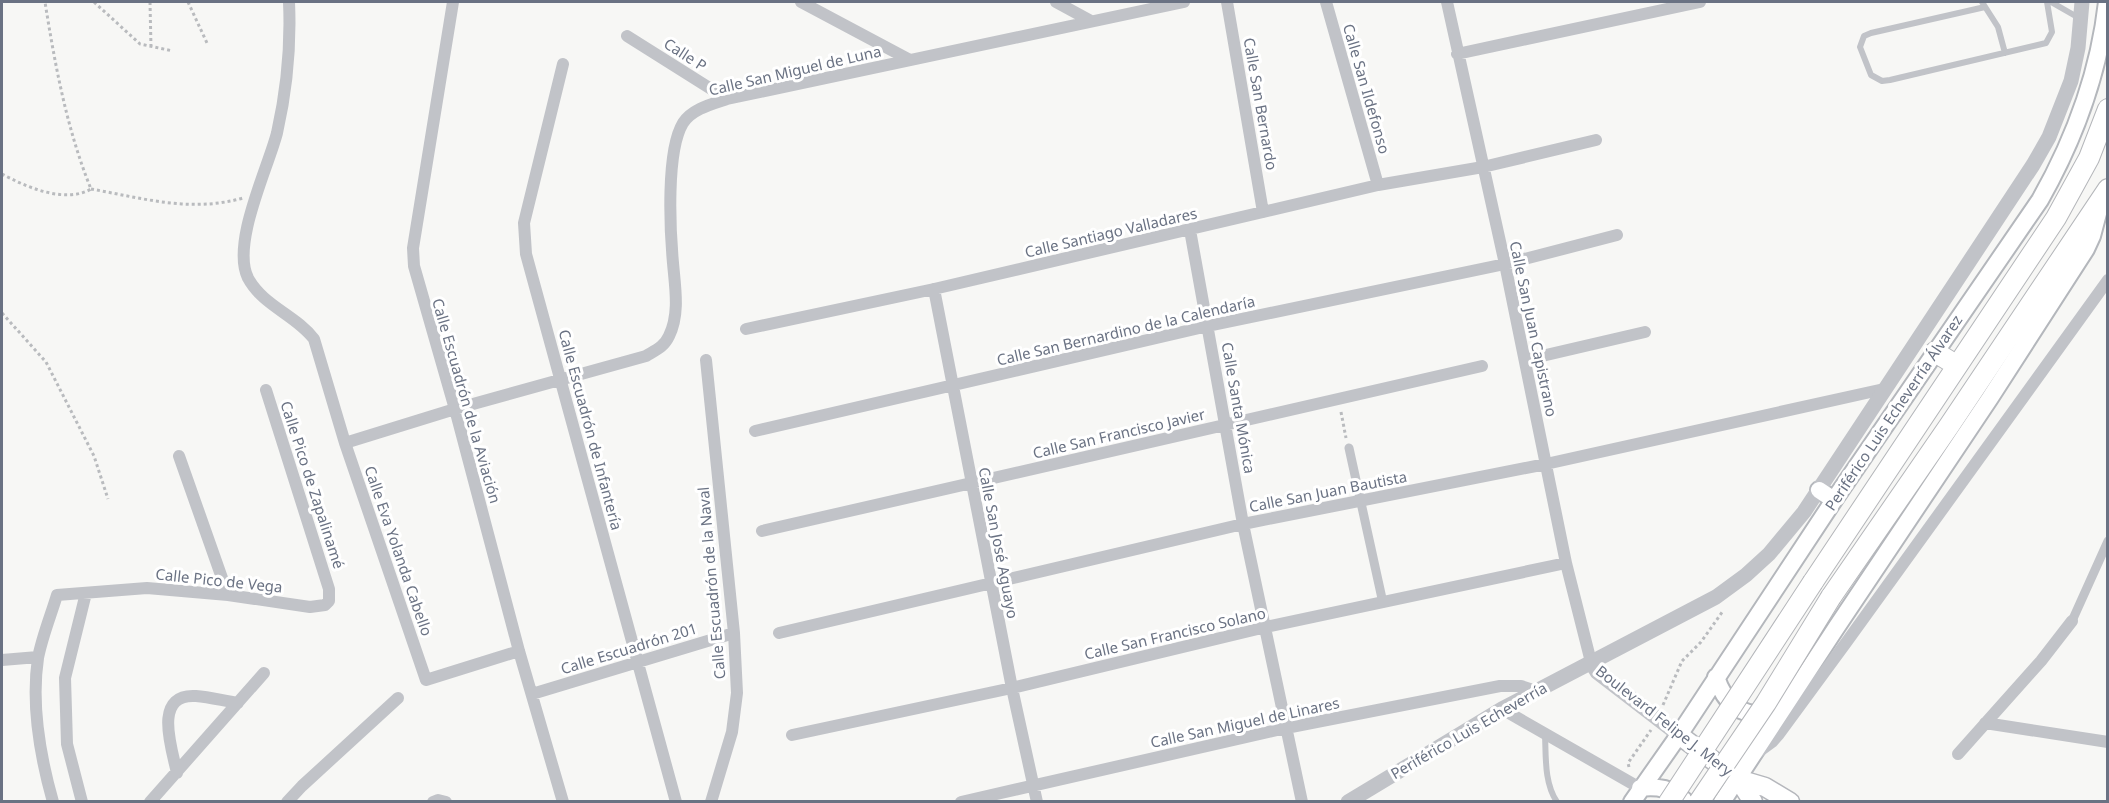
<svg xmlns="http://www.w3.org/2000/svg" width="2109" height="803" viewBox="0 0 2109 803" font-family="'Noto Sans',sans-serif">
<rect width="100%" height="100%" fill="#f7f7f5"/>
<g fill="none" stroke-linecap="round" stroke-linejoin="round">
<g stroke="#b4b7bc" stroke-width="20">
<path id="secondary" d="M1819,490L1834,500
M1716,677C1725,704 1740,716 1768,715
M1640,788C1658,786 1672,788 1686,802
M1632,802L1679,735L1834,500L2040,200C2075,138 2099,73 2107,2
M1722,802L1836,628L1990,398L2086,249L2092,236L2100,206"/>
</g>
<g stroke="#b5b7bc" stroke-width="21">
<path id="primary" d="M1679,735L1738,779L1765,787L1790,802
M1738,779L1753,802"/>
</g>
<g stroke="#b4b6ba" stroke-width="22">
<path id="trunk" d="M1935,352L1956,365
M1813,582L2056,218L2089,158L2108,109
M1831,597L1949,426L2108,189"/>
</g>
<path stroke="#b9bbbe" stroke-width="3" stroke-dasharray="3 3" stroke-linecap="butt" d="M94,2L140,44L173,51
M150,2L151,48
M188,2L207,43
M2,174C26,187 65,204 91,189C67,130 55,65 45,2
M91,189C142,198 191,213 243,198
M2,313L46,362L94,456L108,499
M1341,412L1346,438
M1663,705L1682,661L1701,642L1723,611
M1629,767L1628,763L1651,730"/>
<path stroke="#c1c3c8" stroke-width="6" d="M1982,2L1998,27L2005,53
M2051,2L2079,18
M1985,7L1871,33L1864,36L1860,47L1871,75L1882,81L1890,80L2046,43L2052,32L2047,2
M1545,734C1546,756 1544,783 1557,802"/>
<path stroke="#c1c3c8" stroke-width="9" d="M1349,448L1383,603
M2072,621L2108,541"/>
<path stroke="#c1c3c8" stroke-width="12" d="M289,2C291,46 287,89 277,133C268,168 231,244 248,278C263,306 296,315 314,339L345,443L426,680L519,651
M453,2L413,248L414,266L455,409L519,651L563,802
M801,2L910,60
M1056,2L1091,21
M1227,2L1263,212
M1326,2L1378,185
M1447,2L1505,264L1566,563L1591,662
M627,36L727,99
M1457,54L1700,2
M563,64L524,223L526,254L676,802
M1190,230L1243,524L1302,802
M934,289L1012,688L1037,802
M746,329L934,289L1378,185L1483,167L1596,140
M706,360L734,633L737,693L732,732L711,802
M1525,360L1645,332
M755,431L1208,326L1505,264L1617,235
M345,443L455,409L646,356C656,350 664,347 669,336C680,314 675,287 673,263C670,230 666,151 683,123C692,109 712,104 727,99L1184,2
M179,456L228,595
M762,531L1482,366
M779,633L1243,524L1546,464L1884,389
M2,660L38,657
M532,694L734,633
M1502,709L1640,788
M1985,723L2108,742
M792,735L1012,688L1266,627L1566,563
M1757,753L1772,742L1779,734L1848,640L2108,280
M1958,754L2041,661L2072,621
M177,773C172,749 152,693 196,696C210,697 224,701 238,703
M53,802C40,756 31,705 38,658C42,637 51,615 57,595L147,588L228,595L310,607L325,605L329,601V589L266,390
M82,802L67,744L65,678L86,593
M150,802L264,673
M287,802L302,786L398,698
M433,802L438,800L446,802
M961,802L1286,728L1500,686H1521L1536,691"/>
<path stroke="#c1c3c8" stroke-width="15" d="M1591,662L1597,672L1679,735
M1348,802L1502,709L1716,597L1746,575L1769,554L1804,512L2033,165L2049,137L2071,81L2078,48L2082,2"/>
<use href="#secondary" stroke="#fff" stroke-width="16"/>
<use href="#primary" stroke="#fff" stroke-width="18"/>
<use href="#trunk" stroke="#fff" stroke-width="20"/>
<g stroke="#b4b6ba" stroke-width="22" stroke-linecap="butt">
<path id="trunk-bridge" d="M1669,802L1813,582
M1699,802L1766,703L1831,597"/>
</g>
<use href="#trunk-bridge" stroke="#fff" stroke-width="20"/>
</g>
<g text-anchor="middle" stroke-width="6" stroke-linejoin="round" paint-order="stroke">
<g font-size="15" fill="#6a7283" stroke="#fff">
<text transform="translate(685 55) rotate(33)" y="5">Calle P</text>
<text transform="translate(795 71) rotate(-13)" y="5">Calle San Miguel de Luna</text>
<text transform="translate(1366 89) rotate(74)" y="5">Calle San Ildefonso</text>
<text transform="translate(1260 104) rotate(80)" y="5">Calle San Bernardo</text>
<text transform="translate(1111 233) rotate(-13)" y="5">Calle Santiago Valladares</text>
<text transform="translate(1533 329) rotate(78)" y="5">Calle San Juan Capistrano</text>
<text transform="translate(1126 331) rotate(-13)" y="5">Calle San Bernardino de la Calendaría</text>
<text transform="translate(466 401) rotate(74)" y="5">Calle Escuadrón de la Aviación</text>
<text transform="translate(1238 408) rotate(80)" y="5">Calle Santa Mónica</text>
<text transform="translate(1894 413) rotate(-56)" y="5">Periférico Luis Echeverría Álvarez</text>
<text transform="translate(590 430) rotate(75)" y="5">Calle Escuadrón de Infantería</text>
<text transform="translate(1119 434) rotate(-13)" y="5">Calle San Francisco Javier</text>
<text transform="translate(312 485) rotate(72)" y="5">Calle Pico de Zapalinamé</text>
<text transform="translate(1328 492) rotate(-11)" y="5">Calle San Juan Bautista</text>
<text transform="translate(998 543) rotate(79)" y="5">Calle San José Aguayo</text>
<text transform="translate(398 551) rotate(71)" y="5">Calle Eva Yolanda Cabello</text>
<text transform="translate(219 581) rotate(6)" y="5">Calle Pico de Vega</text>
<text transform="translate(712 583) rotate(-95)" y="5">Calle Escuadrón de la Naval</text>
<text transform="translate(1175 634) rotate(-13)" y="5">Calle San Francisco Solano</text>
<text transform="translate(629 649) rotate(-17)" y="5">Calle Escuadrón 201</text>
<text transform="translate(1664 721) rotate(38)" y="5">Boulevard Felipe J. Mery</text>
<text transform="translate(1245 723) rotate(-12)" y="5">Calle San Miguel de Linares</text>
<text transform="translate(1469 731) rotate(-30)" y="5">Periférico Luis Echeverría</text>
</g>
</g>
<rect width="2109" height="803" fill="none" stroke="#6a7283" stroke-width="6"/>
</svg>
